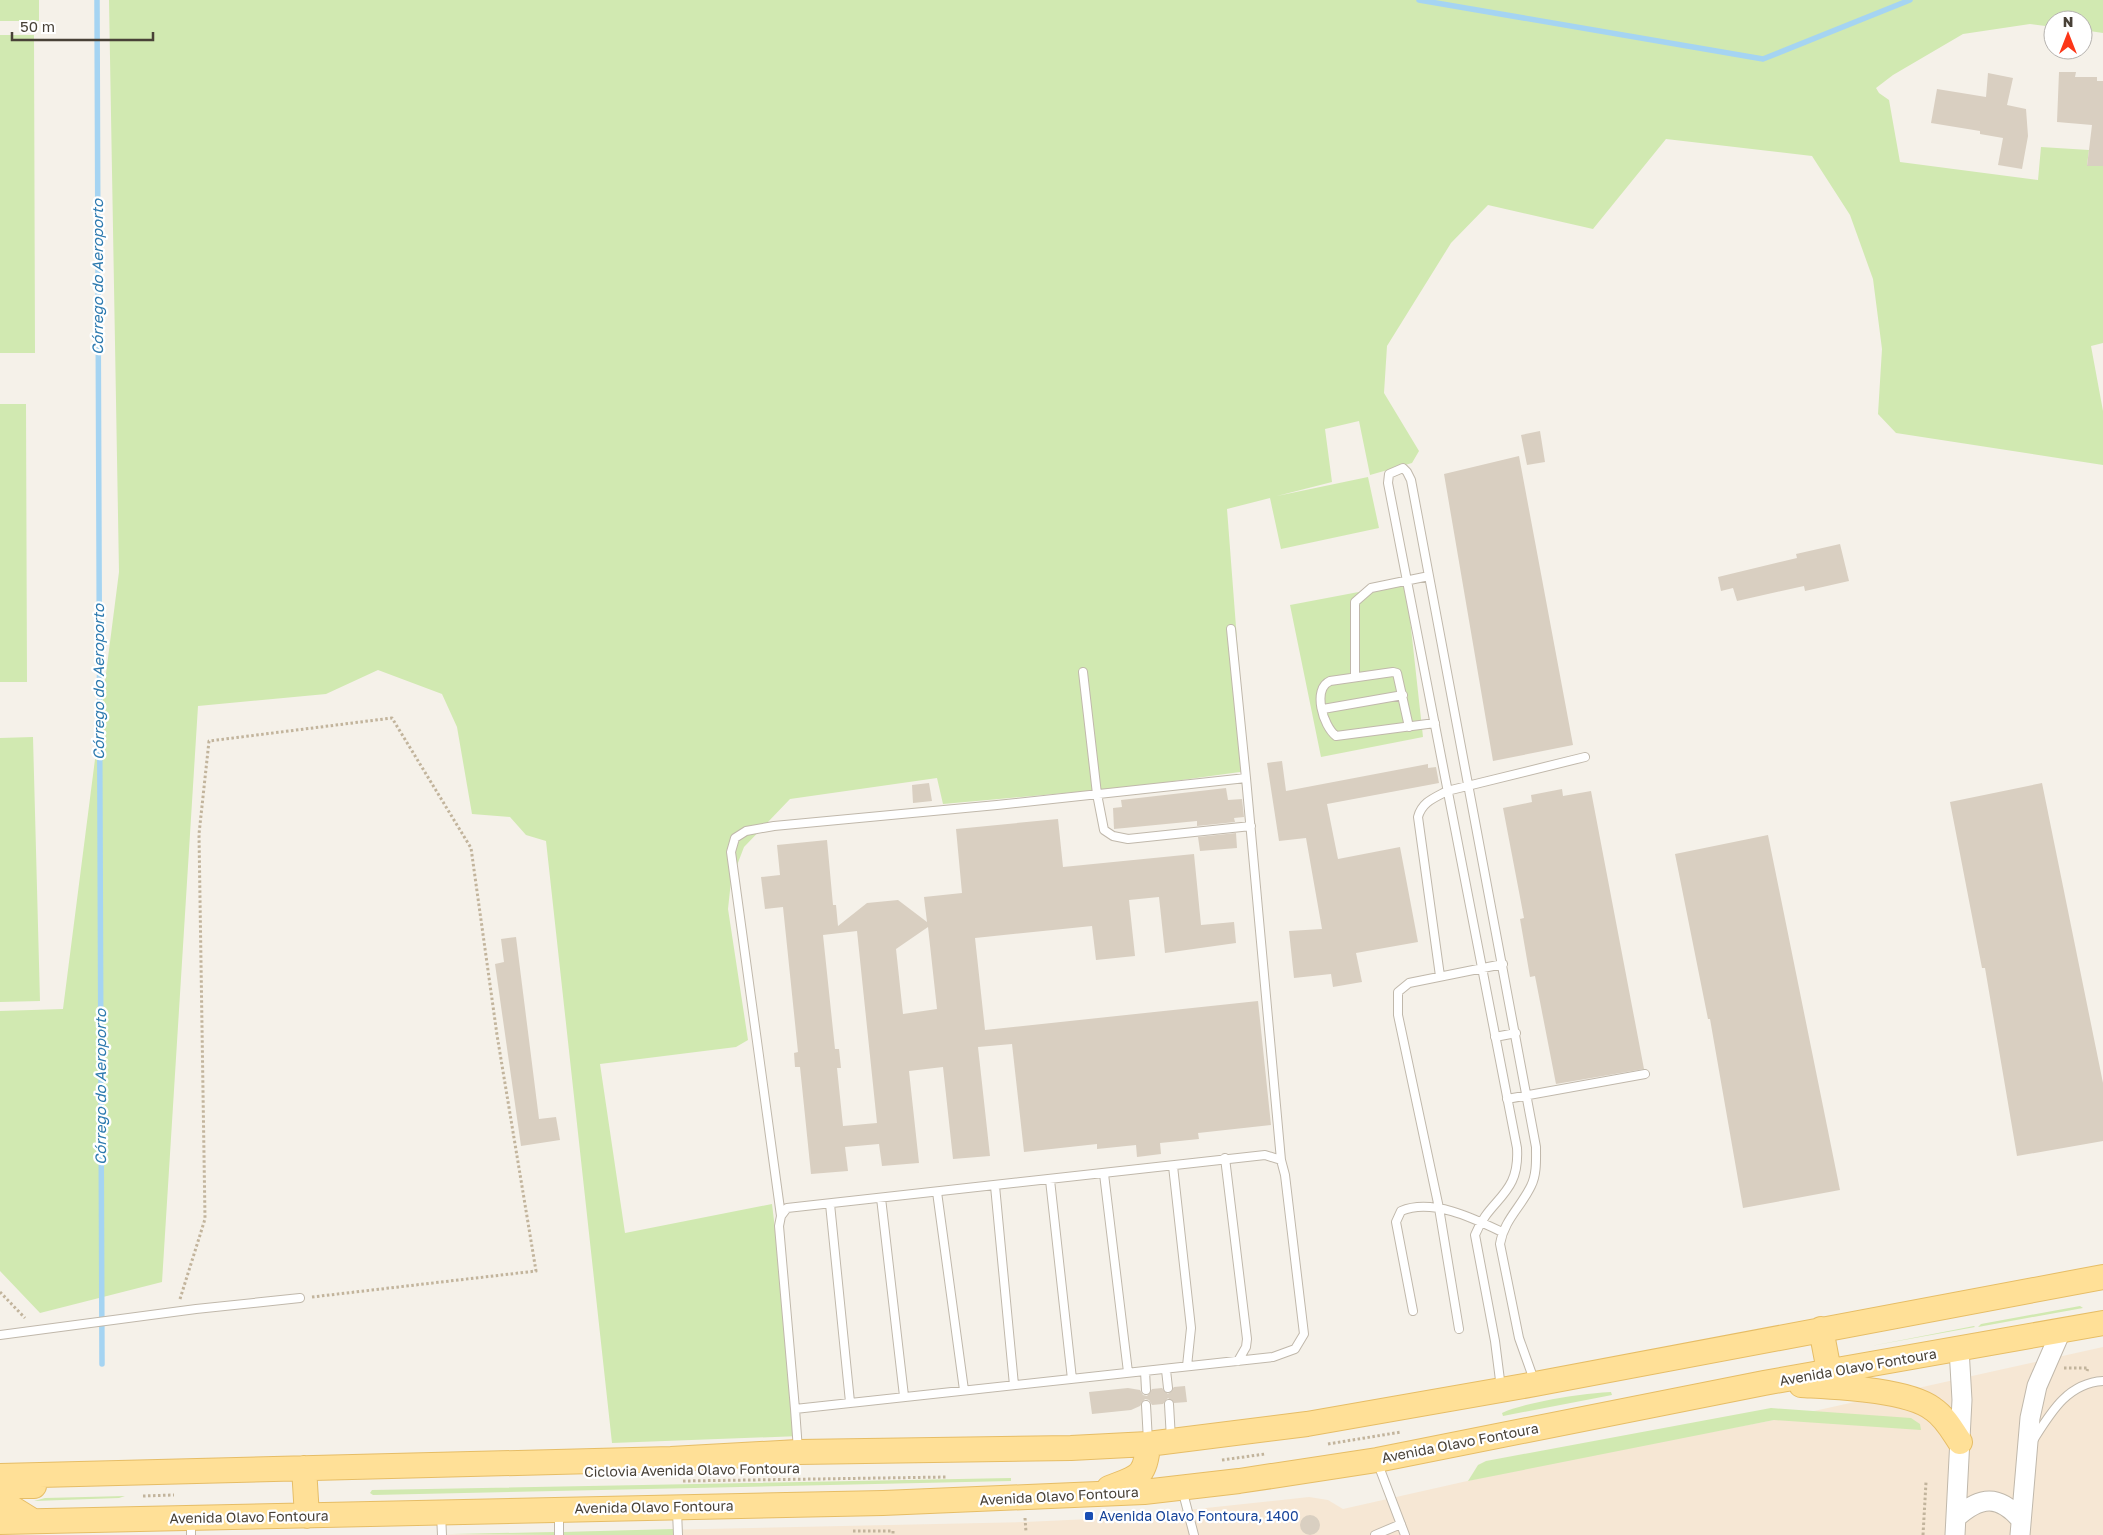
<svg xmlns="http://www.w3.org/2000/svg" width="2103" height="1535" viewBox="0 0 2103 1535" font-family="'Golos Text',sans-serif">
<rect width="100%" height="100%" fill="#f5f1e9"/>
<path fill="#f6e7d4" d="M2103,1347V1535H433L1025,1522L1112,1518L1309,1497L1328,1500L1343,1509L1552,1462L1774,1420Z"/>
<path fill="#d1e9b1" d="M0,0H39V21H0Z
M109,0H2103V33L2083,30V20H2053V27L2030,24L1963,34L1893,75L1876,88L1879,93L1889,100L1900,162L2038,180L2041,147L2089,150L2087,165L2103,166V343L2091,346L2103,411V465L1896,433L1878,414L1882,349L1873,279L1850,215L1812,156L1666,139L1593,229L1488,205L1451,243L1387,346L1384,393L1419,451L1412,463L1370,475L1359,421L1325,429L1332,482L1277,496L1368,477L1379,528L1281,549L1270,498L1227,509L1247,771L1131,787L943,804L937,778L790,799L744,847L731,881L728,909L748,1040L736,1047L600,1064L625,1233L772,1204L800,1436L612,1443L546,841L526,835L510,817L472,814L457,727L442,694L378,670L326,694L198,706L162,1282L40,1313L0,1271V1011L63,1009L119,572Z
M0,35H34L35,353H0Z
M0,404H26L27,682H0Z
M1406,583L1423,737L1321,757L1290,605Z
M33,737L40,1001L0,1002V738Z
M2080,1306L2083,1308L1978,1327L1981,1324Z
M1974,1326L1975,1327L1871,1346Z
M1611,1392L1612,1395L1503,1416L1502,1413C1526,1402 1584,1393 1611,1392Z
M1771,1408L1911,1418L1920,1424L1921,1430L1774,1420L1468,1481L1478,1465L1486,1461Z
M1011,1478V1481L373,1495L370,1493L372,1490Z
M125,1496L119,1498L34,1501L45,1498Z
M673,1529V1535H564V1532Z
M555,1532V1535L452,1534Z"/>
<g fill="none" stroke-linecap="round" stroke-linejoin="round">
<path stroke="#a5d4f2" stroke-width="5.5" d="M97,0L102,1364
M1419,0L1763,59L1910,0"/>
</g>
<path fill="#d9cfc1" fill-rule="evenodd" d="M2059,72H2076L2075,77H2097V81H2103V166H2087L2092,125L2057,122Z
M1988,73L2013,78L2007,105L2026,109L2028,136L2022,169L1998,165L2003,138L1980,134V131L1931,123L1937,89L1986,97Z
M1540,431L1545,462L1527,465L1521,435Z
M1519,456L1573,745L1493,761L1444,474Z
M1840,544L1849,581L1805,591L1804,586L1737,601L1733,588L1721,591L1718,577L1797,558L1796,554Z
M1282,761L1286,791L1428,764V768L1436,767L1439,783L1327,804L1338,859L1400,847L1418,942L1356,953L1362,982L1333,987L1331,974L1294,978L1289,931L1322,929L1306,838L1279,841L1267,763Z
M929,783L932,801L913,803L912,785Z
M2042,783L2103,1083V1141L2017,1156L1985,968H1982L1950,802Z
M1226,788L1228,800L1242,799L1244,817L1234,818L1235,822L1197,826V821L1114,829L1113,808L1122,807L1121,800Z
M1562,789L1563,796L1591,791L1644,1069L1556,1084L1535,976L1530,977L1520,919L1524,918L1503,808L1532,802L1531,795Z
M1058,819L1063,867L1194,854L1201,925L1234,922L1236,943L1165,953L1159,897L1129,900L1135,956L1096,960L1092,926L975,938L985,1030L1258,1001L1271,1125L1198,1133L1199,1139L1160,1143L1161,1154L1137,1157L1136,1145L1097,1149V1144L1024,1152L1012,1044L978,1047L990,1156L953,1159L943,1067L909,1071L919,1163L882,1166L879,1144L845,1147L848,1171L811,1174L800,1067H795L794,1053L798,1052L783,907L765,909L761,877L780,875L777,845L827,840L833,905H836L838,926L867,903L898,900L927,922L924,897L962,893L956,829ZM928,927L937,1009L903,1014L896,949ZM857,931L877,1123L843,1126L837,1068H841L839,1049H835L823,935Z
M1236,833L1237,848L1200,851L1198,837Z
M1768,835L1840,1190L1743,1208L1710,1019H1708L1675,854Z
M516,937L539,1119L556,1117L560,1140L521,1146L495,964L504,962L501,939Z
M1185,1386L1187,1402L1174,1403L1168,1398L1163,1404L1152,1405L1149,1400L1145,1399L1140,1406L1131,1410L1092,1414L1089,1392L1128,1388L1140,1390L1143,1395L1147,1396L1152,1389L1162,1388L1168,1394L1174,1387Z
M1300 1525a10 10 0 1 1 20 0a10 10 0 1 1-20 0Z"/>
<g fill="none" stroke-linecap="round" stroke-linejoin="round">
<g stroke="#c0b8ab" stroke-width="10">
<path id="service" d="M1231,629L1246,778
M1083,672L1097,794L1104,830L1113,836L1128,839L1251,826
M1355,676V602L1371,588L1429,576
M1323,709L1403,695
M1409,727L1397,673L1393,672L1330,681C1312,689 1323,726 1336,736L1435,723
M1440,976L1418,817C1422,802 1434,798 1447,791L1585,757
M1495,1037L1516,1033
M1507,1099L1645,1074
M1265,1155L1281,1160L1285,1175L1304,1334L1295,1349L1273,1357L795,1409L779,1226L781,1216L787,1208Z
M1225,1158L1247,1339L1246,1347L1238,1361
M1173,1166L1191,1328L1187,1366
M1104,1174L1128,1372
M1050,1180L1072,1379
M995,1186L1014,1385
M937,1192L964,1390
M881,1198L904,1396
M830,1204L850,1402
M781,1216L731,852L735,838L746,831L774,826L997,805L1246,778L1281,1160
M1413,1311L1396,1222L1401,1211C1432,1198 1473,1218 1502,1232
M1459,1329L1439,1208L1398,1015V992L1409,983L1503,964
M0,1335L196,1309L300,1298
M1166,1370L1168,1388
M1145,1371L1146,1390
M1501,1388L1495,1341L1475,1235C1490,1197 1520,1196 1517,1148L1388,483L1389,474L1403,468L1407,472L1411,480L1536,1147C1536,1159 1537,1174 1531,1186C1521,1207 1504,1220 1500,1244L1519,1338L1534,1380
M1169,1404L1171,1439
M1146,1405L1148,1441
M795,1409L798,1450
M2034,1439C2051,1412 2068,1383 2103,1381
M1378,1464L1405,1535
M1182,1489L1194,1535
M677,1511L678,1535
M441,1514L442,1535
M559,1514V1535
M191,1520V1535
M1375,1535L1401,1524"/>
</g>
<g stroke="#c0b8ab" stroke-width="21">
<path id="tertiary" d="M1956,1518C1980,1496 1999,1494 2021,1520
M1955,1535L1962,1400L1959,1349
M2020,1535L2030,1418L2037,1386L2061,1331"/>
</g>
<g stroke="#e6bd66" stroke-width="26">
<path id="primary" d="M1821,1329L1829,1371
M1801,1385C1834,1387 1906,1389 1933,1409C1945,1417 1952,1430 1960,1442
M304,1468L307,1516
M0,1476L671,1459L798,1452L1071,1448L1148,1444L1307,1424L1535,1384L2103,1277
M1109,1488C1137,1477 1146,1478 1148,1444
M33,1521L4,1503L2,1494L14,1486H34
M0,1522L883,1503L1144,1492L1239,1481L1377,1460L1764,1383L2103,1323"/>
</g>
<path stroke="#c2b49c" stroke-width="3" stroke-dasharray="2.5 2.5" stroke-linecap="butt" d="M0,1292L25,1318
M180,1299L205,1219L199,834L209,741L392,718L471,848L497,1035L536,1271L312,1297
M2064,1368H2088L2087,1371
M1328,1444L1401,1432
M1222,1460L1265,1454
M683,1481L947,1477
M143,1496L174,1495
M1025,1518L1026,1532
M853,1531H893V1535
M1923,1535L1926,1482"/>
<use href="#service" stroke="#fff" stroke-width="8"/>
<use href="#tertiary" stroke="#fff" stroke-width="19"/>
<use href="#primary" stroke="#ffe097" stroke-width="24"/>
</g>
<rect fill="#1a4fb4" stroke="#fff" stroke-width="2" x="1084" y="1511" width="10" height="10" rx="2.5"/>
<g text-anchor="middle" stroke-width="4.5" stroke-linejoin="round" paint-order="stroke">
<g font-size="14" fill="#484137" stroke="#fff">
<text transform="translate(1858 1367) rotate(-10)" y="5">Avenida Olavo Fontoura</text>
<text transform="translate(1460 1443) rotate(-11)" y="5">Avenida Olavo Fontoura</text>
<text transform="translate(692 1470) rotate(-1)" y="5">Ciclovia Avenida Olavo Fontoura</text>
<text transform="translate(1059 1496) rotate(-3)" y="5">Avenida Olavo Fontoura</text>
<text transform="translate(654 1507) rotate(-1)" y="5">Avenida Olavo Fontoura</text>
<text transform="translate(249 1517) rotate(-1)" y="5">Avenida Olavo Fontoura</text>
</g>
<g font-size="14" fill="#164399" stroke="#fff" text-anchor="start">
<text x="1099" y="1521">Avenida Olavo Fontoura, 1400</text>
</g>
<g font-size="15" font-style="italic" fill="#2d7aaf" stroke="#fff">
<text transform="translate(98 277) rotate(-90)" y="5">Córrego do Aeroporto</text>
<text transform="translate(99 682) rotate(-90)" y="5">Córrego do Aeroporto</text>
<text transform="translate(101 1087) rotate(-90)" y="5">Córrego do Aeroporto</text>
</g>
</g>
<g transform="translate(2068 35)"><circle r="24" fill="#ffffff" stroke="#b6b3af"/>
<path d="M0-4L9 19L0 12L-9 19Z" fill="#fc3618"/>
<text y="-8" font-size="14" font-weight="bold" text-anchor="middle" fill="#484137">N</text>
</g>
<path d="M12 32v8h141v-8" fill="none" stroke="#484137" stroke-width="2.5"/>
<text x="20" y="32" font-size="15" fill="#484137" stroke="#ffffff" stroke-width="4" paint-order="stroke">50 m</text>
</svg>
